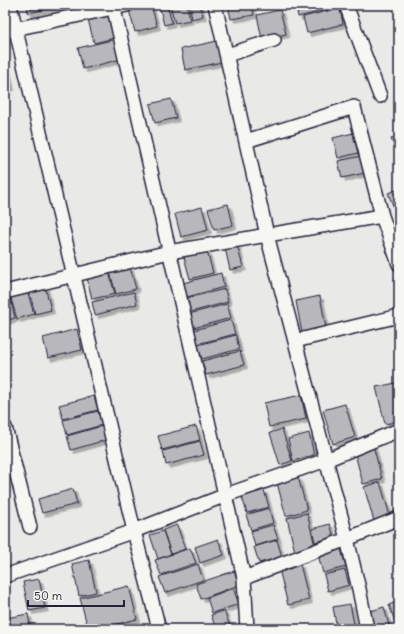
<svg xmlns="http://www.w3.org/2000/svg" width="404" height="634" viewBox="0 0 404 634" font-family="Delius,sans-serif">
<defs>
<filter id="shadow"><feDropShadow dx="3.5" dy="3.5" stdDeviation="0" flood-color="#0004"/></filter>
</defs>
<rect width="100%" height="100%" fill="#e9e9e7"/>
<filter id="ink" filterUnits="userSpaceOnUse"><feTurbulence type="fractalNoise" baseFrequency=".025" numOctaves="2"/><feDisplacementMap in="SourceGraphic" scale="8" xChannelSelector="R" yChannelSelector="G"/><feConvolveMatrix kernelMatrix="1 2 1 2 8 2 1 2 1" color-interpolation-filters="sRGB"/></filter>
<g filter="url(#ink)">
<path fill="#b8b8bc" stroke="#22223b" filter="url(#shadow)" d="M27,5H67L28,13Z
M147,5H151L157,26L135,32L129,10Z
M159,5H167L172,23L164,25Z
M170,5H187L190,20L175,23Z
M189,5H200L203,16L192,19Z
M228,5H252L254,15L231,19Z
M296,5H337L338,7L298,17Z
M340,8L343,24L307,33L303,17Z
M280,10L286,34L262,39L257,15Z
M112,13L118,37L94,43L88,19Z
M116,39L121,59L83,69L78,48Z
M217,41L222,62L185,70L181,49Z
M6,63L11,87L5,89V64Z
M171,99L176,118L155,123L150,104Z
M353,133L358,153L338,158L333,138Z
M399,136V149L396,150L391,139Z
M362,156L365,173L342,178L338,161Z
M399,189V206L394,208L388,193Z
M228,204L233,225L214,230L208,209Z
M202,207L208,230L181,237L175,214Z
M237,245L243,267L230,270L225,248Z
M207,251L213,273L190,279L184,257Z
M130,267L136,289L116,294L110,272Z
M109,272L115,294L92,299L87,278Z
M221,273L224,287L187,297L183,283Z
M45,286L51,310L35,314L29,290Z
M225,289L228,302L191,312L187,298Z
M27,290L34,314L17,319L10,295Z
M134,292L137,304L95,315L92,302Z
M9,294L15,318L5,321V295Z
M320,296L326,328L302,333L296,301Z
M227,304L231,318L193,328L189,314Z
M231,320L235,334L197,344L194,330Z
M77,329L82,350L48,358L43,338Z
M236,335L239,349L202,359L198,345Z
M240,351L244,365L206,375L202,361Z
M396,383L399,397V421L385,424L376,387Z
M301,395L306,419L269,427L264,403Z
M94,396L98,410L63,419L59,405Z
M345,404L355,437L333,444L323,410Z
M98,411L102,425L67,435L63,420Z
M102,426L106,440L71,450L67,436Z
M196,426L200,440L162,450L158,436Z
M282,429L292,461L280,465L270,433Z
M309,433L314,455L293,461L288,439Z
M200,441L204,455L166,465L163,451Z
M373,445L382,479L363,484L354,450Z
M298,477L307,510L286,516L277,483Z
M380,482L390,516L374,521L364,487Z
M73,489L77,504L42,513L38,499Z
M264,490L269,507L247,513L242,497Z
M269,508L273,523L251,530L246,515Z
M307,513L315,546L295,552L287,518Z
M330,524L334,537L315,542L312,529Z
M177,525L185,549L171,554L163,530Z
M273,525L278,539L255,546L251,531Z
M163,531L171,554L158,559L150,535Z
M218,539L224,555L200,563L195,547Z
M277,540L282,557L259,563L254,547Z
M190,548L196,563L161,575L155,560Z
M341,549L346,567L323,573L318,555Z
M89,560L96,592L79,596L72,564Z
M198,564L203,580L165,593L159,577Z
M300,564L309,600L288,605L279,569Z
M345,570L349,585L328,591L324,575Z
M234,571L239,585L201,599L196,584Z
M39,579L45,608L29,611L23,582Z
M129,586L137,619L97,629H88L80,598Z
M233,588L239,604L212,613L207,598Z
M399,601V621L395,622L389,605Z
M350,604L355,629H337L333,607Z
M384,607L390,629H373L367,612Z
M224,611L231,629H216L211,615Z
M28,614L30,625L8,629L6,618Z"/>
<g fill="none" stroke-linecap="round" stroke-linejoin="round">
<g stroke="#22223b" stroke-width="16">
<path id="minor" d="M10,5L134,531L159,629
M113,5L244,578L247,629
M346,5L380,96
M5,31L127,5
M227,55L274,40
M246,141L354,107L382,216L399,264
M5,292L169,252L267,235L215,5
M295,341L399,316
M5,427L30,527
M5,576L134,531L226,495L326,460L399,430
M244,578L347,539L399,518
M367,629L359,589L347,539L267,235L382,216"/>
</g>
<use href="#minor" stroke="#f6f6f2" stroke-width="13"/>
</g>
</g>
<rect width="404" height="634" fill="none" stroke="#f6f6f2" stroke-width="20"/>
<rect x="10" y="10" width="384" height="614" fill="none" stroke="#22223b" stroke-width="1.5" filter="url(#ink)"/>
<path d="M28 600v6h96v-6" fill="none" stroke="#22223b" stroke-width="2"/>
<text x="34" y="600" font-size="12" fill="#22223b" stroke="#f6f6f2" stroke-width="3" paint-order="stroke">50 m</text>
</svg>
